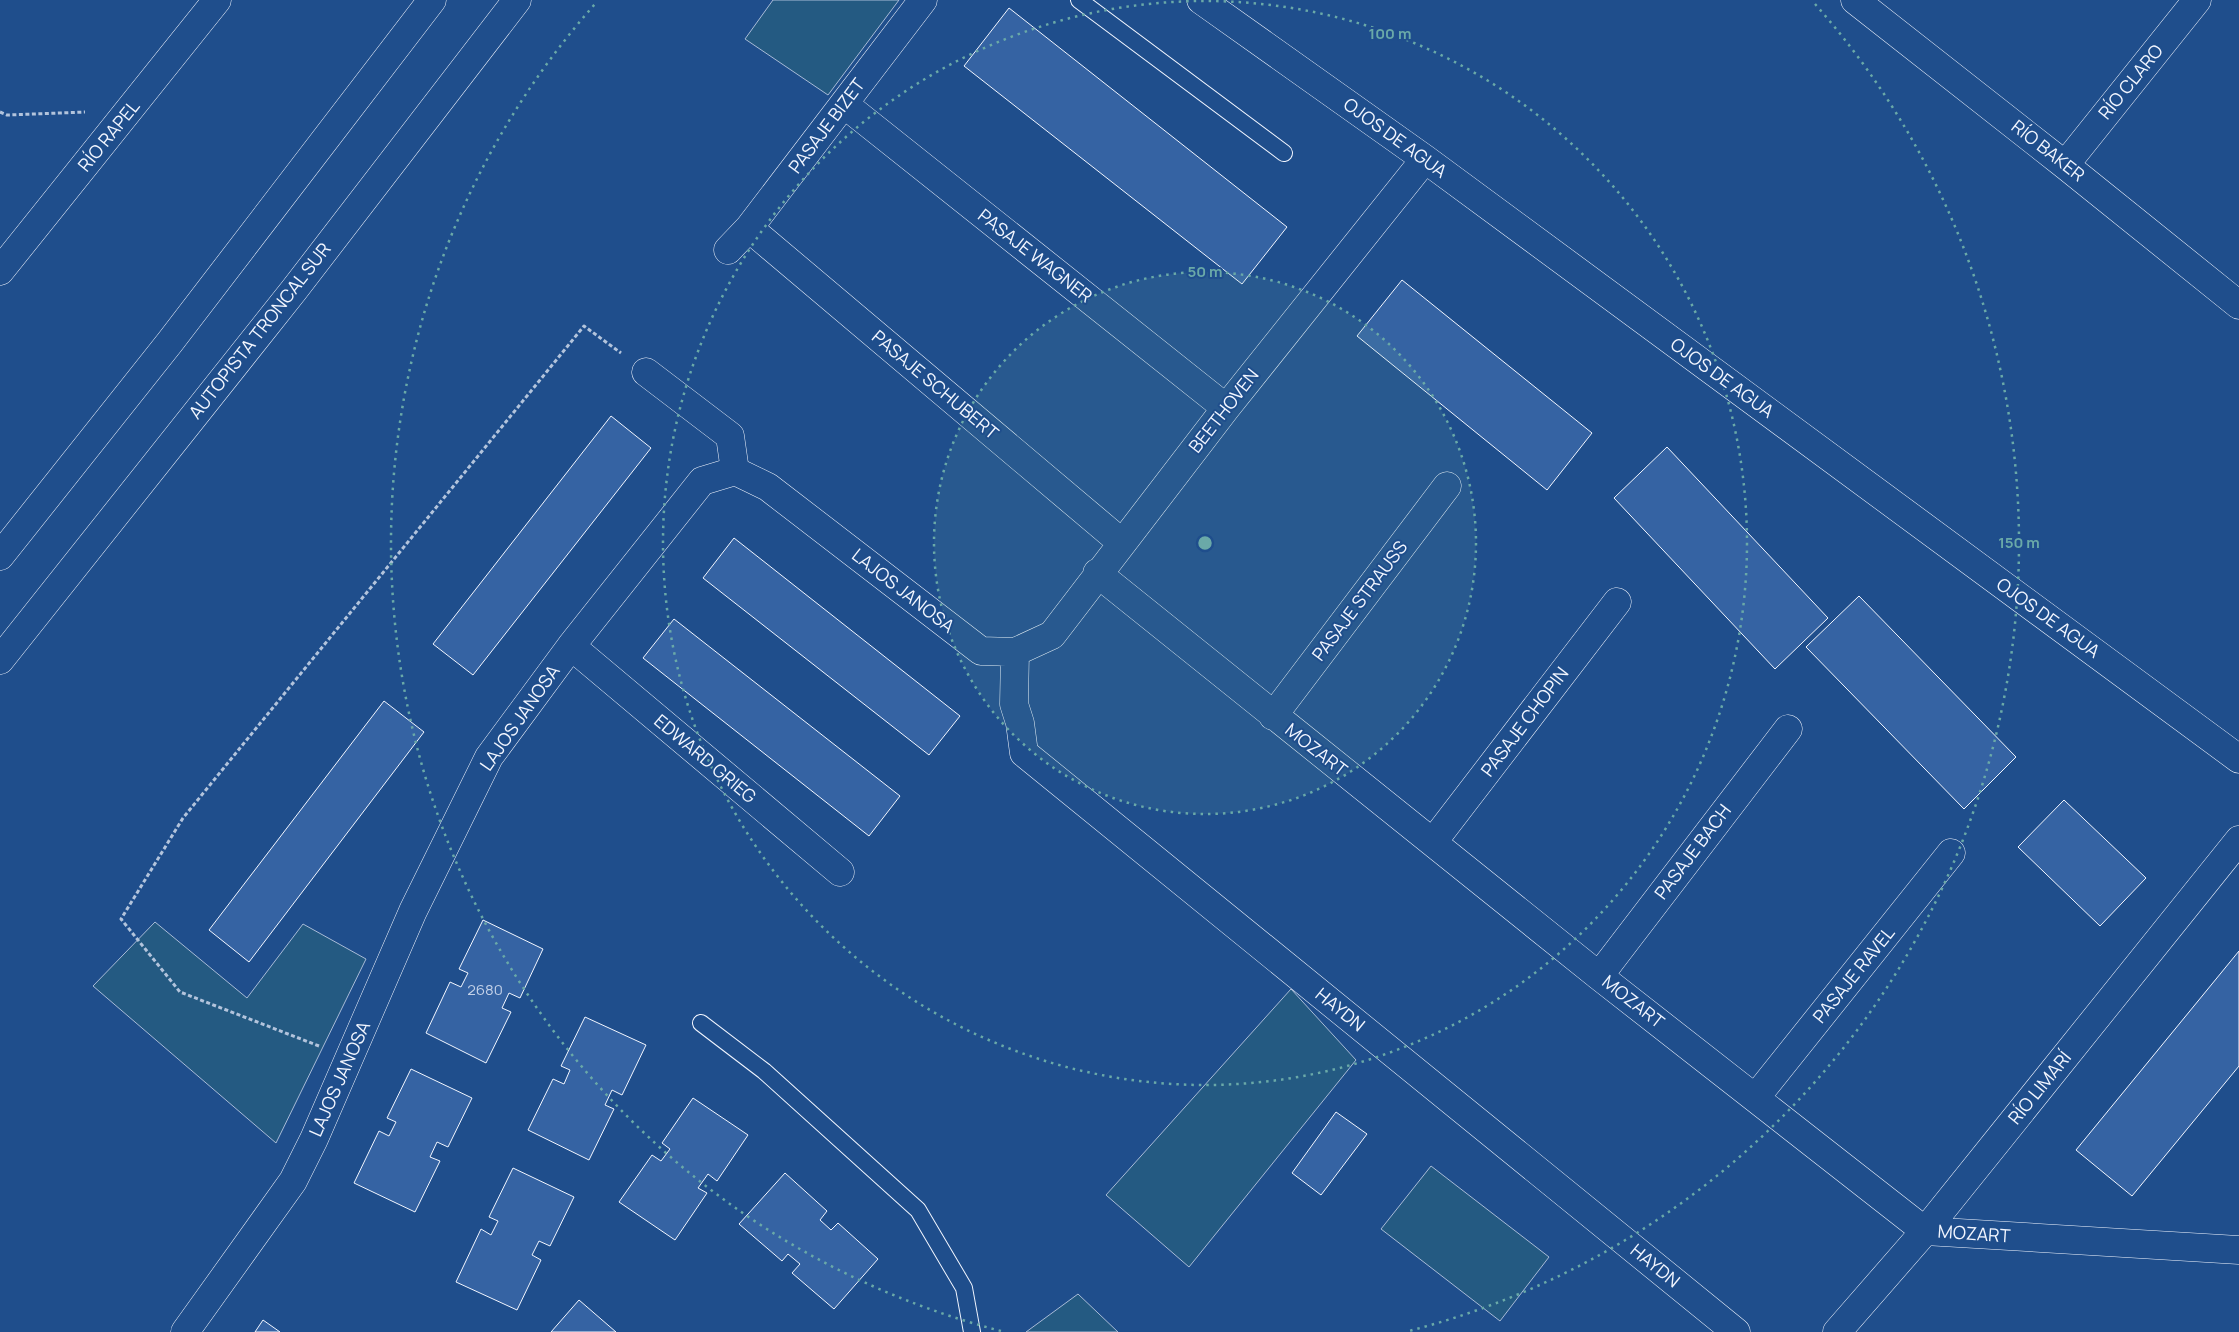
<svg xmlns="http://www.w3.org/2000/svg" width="2239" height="1332" viewBox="0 0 2239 1332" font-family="Manrope,sans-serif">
<rect width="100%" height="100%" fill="#1f4e8c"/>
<path fill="#245a82" stroke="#a8bbd7" d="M773,0H899L828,95L745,39Z
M155,922L247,998L303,924L366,959L276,1143L93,986Z
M1291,989L1356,1060L1189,1267L1106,1195Z
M1431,1166L1549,1257L1500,1321L1381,1229Z
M1078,1294L1118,1332H1026Z"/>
<path fill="#3563a3" stroke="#f2f6ff" d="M1009,8L1287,227L1242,284L964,66Z
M1402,280L1592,433L1547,490L1357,336Z
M611,416L651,448L473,675L433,644Z
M1667,447L1828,618L1775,669L1614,498Z
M734,538L960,716L929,755L703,578Z
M1859,596L2016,757L1964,809L1806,647Z
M674,619L900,796L869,836L643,658Z
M384,701L424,732L249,962L209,930Z
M2064,800L2146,878L2100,926L2018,847Z
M483,920L543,949L520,998L509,993L502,1008L511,1012L486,1063L426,1033L450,982L461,987L468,973L459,969Z
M2239,951V1066L2132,1196L2076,1150Z
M585,1017L646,1045L622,1095L612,1090L605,1105L614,1109L589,1160L528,1130L553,1079L564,1084L570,1070L561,1066Z
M411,1069L472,1098L448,1147L437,1142L430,1157L440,1161L415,1212L354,1183L379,1131L389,1136L396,1122L387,1118Z
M693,1098L748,1135L717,1181L708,1174L698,1188L707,1193L675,1240L619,1202L652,1155L661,1161L670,1149L662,1143Z
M1336,1112L1367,1134L1321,1195L1292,1173Z
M513,1168L574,1197L550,1246L539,1241L532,1255L541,1260L517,1310L456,1282L481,1229L491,1235L498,1221L489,1217Z
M785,1173L827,1211L820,1220L831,1230L838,1223L878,1259L834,1309L792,1273L800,1264L788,1254L782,1261L739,1224Z
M579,1300L616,1332H551Z
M263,1320L280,1332H255Z"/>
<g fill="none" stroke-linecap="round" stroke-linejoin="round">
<g stroke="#f2f6ff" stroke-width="18">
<path id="service" d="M1079,0L1284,153
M701,1023L764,1071L918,1210L964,1288L972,1332"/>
</g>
<g stroke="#f2f6ff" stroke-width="29">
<path id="minor" d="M1201,0L1425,159L2239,759
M1855,0L2065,165L2239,305
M844,104L1226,408
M2065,165L2197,0
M749,228L1121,542
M728,250L749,228L923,0
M0,271L217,0
M646,372L730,436L735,471
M1097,573L1599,976L1925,1231L2239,1250
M571,646L840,872
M1015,652L1014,704L1020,723L1024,753L1736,1332
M1273,716L1447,486
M1433,842L1617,602
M1599,976L1788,729
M1756,1097L1951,853
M185,1332L293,1181L314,1139L413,911L489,757L571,646L702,481L735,471L768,487L981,651L1015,652L1052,635L1226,408L1425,159
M1837,1332L1925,1231L2239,840"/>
</g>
<g stroke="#f2f6ff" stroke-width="29">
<path id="motorway" d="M0,556L170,342L432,0
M0,660L294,290L517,0"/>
</g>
<path stroke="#b3c4dc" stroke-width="3" stroke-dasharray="4 2.5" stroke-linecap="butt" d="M0,112L7,115L85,112
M319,1046L180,992L121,919L183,818L584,326L621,353"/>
<use href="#service" stroke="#1f4e8c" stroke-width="16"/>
<use href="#minor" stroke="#1f4e8c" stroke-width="28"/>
<use href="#motorway" stroke="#1f4e8c" stroke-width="28"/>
</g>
<circle cx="1205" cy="543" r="271" fill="#6aa9a8" fill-opacity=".12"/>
<g fill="none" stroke="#6aa9a8" stroke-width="2.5" stroke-dasharray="2.5 5">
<circle cx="1205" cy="543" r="271"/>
<circle cx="1205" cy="543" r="542"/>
<path d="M1001 1331A814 814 0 0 1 595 4M1815 4A814 814 0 0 1 1409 1331"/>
</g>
<g text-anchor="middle" stroke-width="4" stroke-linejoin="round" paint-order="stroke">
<g font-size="15" fill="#c3d1e8">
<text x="485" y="995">2680</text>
</g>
<g font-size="18" fill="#f2f6ff" stroke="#1f4e8c">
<text transform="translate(2131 82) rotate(-51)" y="6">RÍO CLARO</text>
<text transform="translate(827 126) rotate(-53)" y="6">PASAJE BIZET</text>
<text transform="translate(109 136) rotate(-51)" y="6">RÍO RAPEL</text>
<text transform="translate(1395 138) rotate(36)" y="6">OJOS DE AGUA</text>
<text transform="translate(2048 151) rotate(38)" y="6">RÍO BAKER</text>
<text transform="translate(1035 256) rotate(38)" y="6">PASAJE WAGNER</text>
<text transform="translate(260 331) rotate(-52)" y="6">AUTOPISTA TRONCAL SUR</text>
<text transform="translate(1722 378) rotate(36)" y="6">OJOS DE AGUA</text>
<text transform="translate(935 385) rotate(40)" y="6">PASAJE SCHUBERT</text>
<text transform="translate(1224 411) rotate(-52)" y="6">BEETHOVEN</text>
<text transform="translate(903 591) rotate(38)" y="6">LAJOS JANOSA</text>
<text transform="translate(1360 601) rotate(-53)" y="6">PASAJE STRAUSS</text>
<text transform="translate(2048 618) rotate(36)" y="6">OJOS DE AGUA</text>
<text transform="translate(520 718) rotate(-55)" y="6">LAJOS JANOSA</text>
<text transform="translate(1525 722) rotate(-53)" y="6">PASAJE CHOPIN</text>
<text transform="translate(1316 750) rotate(38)" y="6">MOZART</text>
<text transform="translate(705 759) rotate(40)" y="6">EDWARD GRIEG</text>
<text transform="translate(1693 852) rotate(-53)" y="6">PASAJE BACH</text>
<text transform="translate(1854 975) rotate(-51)" y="6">PASAJE RAVEL</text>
<text transform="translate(1633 1002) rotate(38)" y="6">MOZART</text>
<text transform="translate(1340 1010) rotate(39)" y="6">HAYDN</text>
<text transform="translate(340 1079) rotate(-66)" y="6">LAJOS JANOSA</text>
<text transform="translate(2040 1088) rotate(-51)" y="6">RÍO LIMARÍ</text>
<text transform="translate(1974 1234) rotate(4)" y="6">MOZART</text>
<text transform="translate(1655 1266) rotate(39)" y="6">HAYDN</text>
</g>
</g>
<circle cx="1205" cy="543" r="8" fill="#6aa9a8" stroke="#1f4e8c" stroke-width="2.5"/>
<g font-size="15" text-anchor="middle" font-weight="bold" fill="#6aa9a8" stroke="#1f4e8c" stroke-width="4" stroke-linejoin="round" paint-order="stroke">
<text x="1390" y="39">100 m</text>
<text x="1205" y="277">50 m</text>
<text x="2019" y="548">150 m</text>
</g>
</svg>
